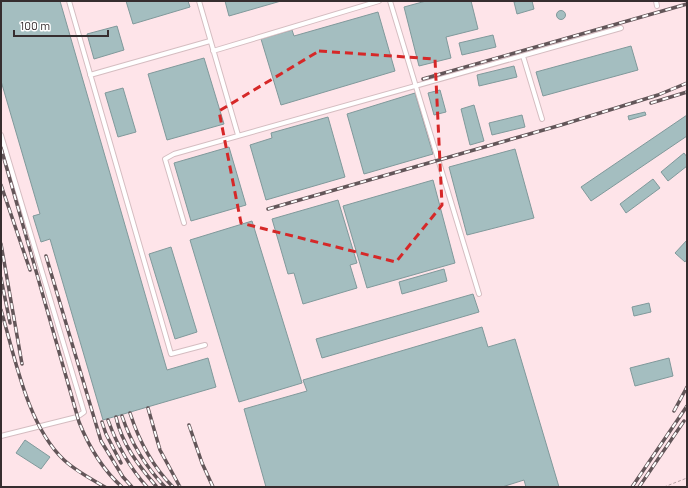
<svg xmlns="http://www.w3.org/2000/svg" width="688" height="488" viewBox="0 0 688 488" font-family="Barlow,sans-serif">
<rect width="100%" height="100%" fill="#fee4e9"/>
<path fill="#a4bec0" stroke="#80999b" d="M1,1H60L167,370L208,358L216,387L103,420L50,239L41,242L33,216L40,214L1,81Z
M126,1H188L190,7L133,24Z
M225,1H281L229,16Z
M426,1H471L478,29L446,37L451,58L419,66L404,7Z
M519,1H532L534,9L517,14L514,2Z
M556.5 15a4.5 4.5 0 1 1 9 0a4.5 4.5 0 1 1-9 0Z
M378,12L395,71L281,105L261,39L292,30L294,36Z
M117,26L124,50L94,59L87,34Z
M493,35L496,47L462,55L459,43Z
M631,46L638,70L543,96L536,72Z
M204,58L224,124L167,140L148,74Z
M514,66L517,77L479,86L477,75Z
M123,88L136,132L118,137L105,93Z
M440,90L446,112L434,115L428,93Z
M415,93L433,154L364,174L347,114Z
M474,105L484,141L470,145L461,109Z
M645,112L646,115L629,120L628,116Z
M522,115L525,127L492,135L489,123Z
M687,115V136L591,201L581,187Z
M328,117L345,177L266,200L250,145L272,138L271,133Z
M229,147L246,205L191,221L174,163Z
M515,149L534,218L467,235L449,167Z
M684,153L687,157V166L668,181L661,172Z
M653,179L660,188L626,213L620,204Z
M433,180L455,263L367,288L343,206Z
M338,200L357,263L350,265L357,288L303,304L294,273L288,274L272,219Z
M252,221L302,383L239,402L190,240Z
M687,240V259L685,262L675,253Z
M171,247L197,332L175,339L149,254Z
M444,269L447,281L402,294L399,282Z
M473,294L479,312L322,358L316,339Z
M649,303L651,312L634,316L632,307Z
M482,327L488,347L515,339L559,487H526L524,480L502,487H266L244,409L307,391L303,380Z
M669,358L673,376L635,386L630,368Z
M25,440L50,457L41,469L16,453Z"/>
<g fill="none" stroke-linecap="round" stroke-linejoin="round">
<g stroke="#d5bdc1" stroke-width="6">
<path id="service" d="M69,1L171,354L205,345
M199,1L238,135
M390,1L479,294
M656,1L657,6
M213,51L379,1
M523,56L542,119
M90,75L210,41
M1,135L84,412L77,417L1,436
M184,223L165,159L174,154L621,28"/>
</g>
<path stroke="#b6a2a6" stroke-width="1" stroke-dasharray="3 2" stroke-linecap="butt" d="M664,487L687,478"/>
<use href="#service" stroke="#fff" stroke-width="4"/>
<g stroke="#635659" stroke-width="3.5">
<path id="rail" d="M423,79L687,4
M651,103L687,92
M1,148L79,422C89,447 102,469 122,487
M1,185L30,270
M268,209L561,125L658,95L687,83
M1,244L22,364
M46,256L101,441L123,477L132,487
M1,278L10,323
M1,310C15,357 27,425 64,460C76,471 91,479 105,487
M148,408L160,450L180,487
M674,411L687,387
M130,413C139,441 152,466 173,487
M122,416C131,443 145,466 165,487
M116,417C122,444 138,465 156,486
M108,420C117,445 129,467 147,487
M102,422L106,434L121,463
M189,425L202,463L213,487
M632,487L687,406
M639,487L684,421"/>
</g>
<use href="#rail" stroke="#fff" stroke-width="2" stroke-dasharray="6" stroke-linecap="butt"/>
</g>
<path fill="none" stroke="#d62828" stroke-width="3" stroke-dasharray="8 5" stroke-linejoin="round" d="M319,51L435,59L442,205L396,262L241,223L219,111Z"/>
<rect width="688" height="488" fill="none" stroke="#362d2f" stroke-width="4"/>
<path d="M14 30v6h94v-6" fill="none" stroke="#362d2f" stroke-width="2"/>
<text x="20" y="30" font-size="12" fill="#362d2f" stroke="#ffffff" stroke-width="3" paint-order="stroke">100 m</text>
</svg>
